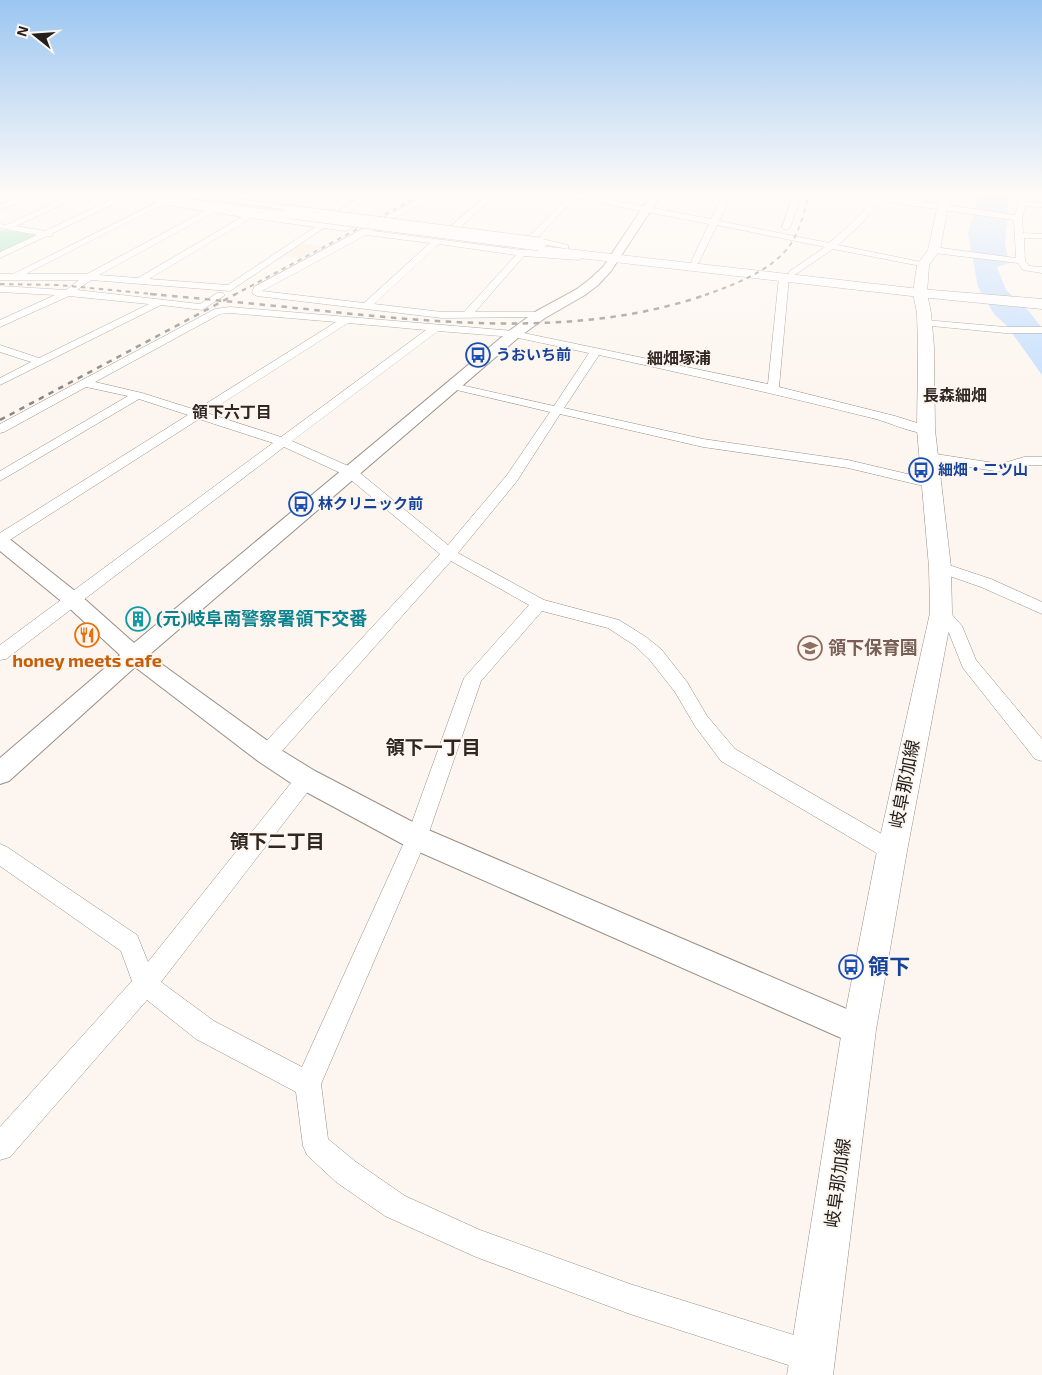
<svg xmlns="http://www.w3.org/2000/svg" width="1042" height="1375" viewBox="0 0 1042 1375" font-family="'Exo 2','Noto Sans JP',sans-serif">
<rect width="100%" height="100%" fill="#fdf6f0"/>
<path fill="#fce9da" d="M287,196L318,199L304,208L273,204Z
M300,243L321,246L299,258L282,255Z"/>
<path fill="#9cdfb9" d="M0,230L40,234L0,253Z"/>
<path fill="#c7e0fe" d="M979,195H1009L1005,244L1009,263L997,267L1006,290L1028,310L1042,328V375L1007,326L994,314L978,287L968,233Z"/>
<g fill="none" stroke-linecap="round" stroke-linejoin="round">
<g stroke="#998e85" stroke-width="1">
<path id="minor" d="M24,195H35L0,210V205Z
M71,195H82L16,226L45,231L121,195H132L53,233L52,236H47L0,258V252L37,235L0,228V224L6,225Z
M212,195L309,209L313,211L309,213L201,198H173L169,196Z
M363,195H372L342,217H336V213Z
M426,195H436L393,219V223H387L373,231L522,250L581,255V259L578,260L524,256L475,312H540L545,315L544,317L442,318L257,296L252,293L254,287ZM366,235L430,243L364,303L262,291ZM439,244L516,255L464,312H442L374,304Z
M487,195H496L456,231H450V227Z
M566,195H583L711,219L723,195H731L719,221L829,243L854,221L878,195L1015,215L1019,201L1042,203V207L1025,206L1022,218L1023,233L1042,234V238H1024L1025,261L1029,266L1042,267V273L1023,270L1018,263L934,253L930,250L934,247L1016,258L1014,220L914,206L882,200L860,225L838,245L926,263V267L833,249L793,276L788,273L790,271L825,247L717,225L699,262L695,265L691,262L709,224L575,198L537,238L568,245V249L520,240V236H529L568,197Z
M793,195H801L790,228L786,230L782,228Z
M166,198L173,202L345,226L356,219L353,217L354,215L364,216L368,218L346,231L324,228L230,291L91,280L77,290L200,304L217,293H223L225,295L202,310L161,305L0,385V378L31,362L0,352V345L39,358L149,304L69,296L0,327V320L55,295L0,292V286L66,290L79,280H0V274H13ZM165,203L171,206L205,211L87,274H26ZM214,212L242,217L138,278L99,275ZM251,218L315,227L228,285L149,279Z
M784,274L789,277L779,387L895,416L930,427L932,430L930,433C918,436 886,421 872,418C781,395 690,375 599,355L564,408L703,439L848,460L937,481L939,484L937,487L932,488L848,468L703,447L560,414L517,481L458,553L544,600L619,620L646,637L661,649L687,682L707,716L735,749L899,844L902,851L899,858L892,861L885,858L721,761L695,726L675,692L649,659L634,645L608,628L542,611L481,681L427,838L321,1084L328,1139L356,1162L405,1196L480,1230L630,1284L813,1341L824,1346L829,1357L824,1368L813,1373L630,1314L476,1257L385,1216L336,1182L307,1155L303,1146L296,1092L196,1039L147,1000L10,1157L0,1160V1127L132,981L121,951L0,866V844L7,847L137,935L148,962L299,773L306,771L313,773L316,779L313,785L161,982L214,1021L302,1067L407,836L464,678L529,605L451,561L274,760L267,762L260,760L258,754L260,748L440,554L345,475L284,447L6,659L0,660V645L273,443L199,419L5,543L0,545V533L188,415L139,399L0,481V471L128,396L86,387L4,432L0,433V424L215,309L230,307L514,331L768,384L779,277ZM230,313L336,322L196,410L142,393L95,382L220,314ZM348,323L426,330L281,437L207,413ZM438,331L514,337L589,353L554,406L452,383L448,384L446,386L448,388L550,412L507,475L448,545L355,469L292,441Z
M925,320L1005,327H1042V333H1005L921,325V321Z
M929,453L1001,464L1024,457H1042V465H1025L1002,472L924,460L923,457Z
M940,562L991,579L1042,602V614L981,587L935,571L932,567L935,563Z
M941,607L947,609L962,626L976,660L1042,739V761L1035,759L963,668L949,633L933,613L935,609Z"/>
</g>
<g stroke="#998e85" stroke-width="2">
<path id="tertiary" d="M651,195H661L611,271L598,285L585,295L545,318L519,337L149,655L276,747L315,771L426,829L870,1019L875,1030L870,1041L859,1046L848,1041L408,847L297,787L258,761L135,667L9,781L0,784V758L120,655L66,605L0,551V535L7,537L80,595L134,643L509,331L535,312L577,289L590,279L603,267Z"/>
</g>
<g stroke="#998e85" stroke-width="1">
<path id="secondary" d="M940,195H950L940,250L929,265L927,293L931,313L934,347L935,430L951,567L952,613L907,851L876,1030L833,1375H787L842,1030L877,851L930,613L929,567L917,430L918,347L917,313L913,293L917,265L928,250Z"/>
</g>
<g stroke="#998e85" stroke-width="1">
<path id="trunk" d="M125,195H159L285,212L291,216L285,220L131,199Z
M532,245L920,289L1042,299V309L920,297L527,252L525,249L527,246Z"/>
</g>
<use href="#minor" fill="#fff" fill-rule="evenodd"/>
<use href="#tertiary" fill="#fff" fill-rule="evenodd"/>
<use href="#secondary" fill="#fff" fill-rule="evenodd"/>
<use href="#trunk" fill="#fff" fill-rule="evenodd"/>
<path stroke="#8c8782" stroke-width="2" stroke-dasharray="4.5 4.5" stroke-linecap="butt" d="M0,284L59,285L163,295
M234,295L421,195
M705,295C733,285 772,271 790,245C800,231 804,212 809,195"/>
<path stroke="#8c8782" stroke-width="2.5" stroke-dasharray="5.5 5.5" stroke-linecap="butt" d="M150,294C215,300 279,306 343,313C464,325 591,335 708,294
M0,420L236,294"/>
<g stroke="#998e85" stroke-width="14" stroke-linecap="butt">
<path id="trunk-bridge" d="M290,212L539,244"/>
</g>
<use href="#trunk-bridge" stroke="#fff" stroke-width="13"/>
</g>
<linearGradient id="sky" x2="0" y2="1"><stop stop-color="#9bc6f1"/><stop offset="0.5" stop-color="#fefbf8"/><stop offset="1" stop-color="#fefbf8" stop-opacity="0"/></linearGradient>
<rect width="1042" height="388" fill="url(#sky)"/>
<defs>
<g id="bus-ring" transform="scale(1.25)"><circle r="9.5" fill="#fdf6f0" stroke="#1a4fb4" stroke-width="1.5"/><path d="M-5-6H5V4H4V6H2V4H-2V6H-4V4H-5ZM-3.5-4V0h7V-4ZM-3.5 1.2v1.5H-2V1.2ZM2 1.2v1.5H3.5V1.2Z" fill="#1a4fb4"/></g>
<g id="building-ring" transform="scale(1.25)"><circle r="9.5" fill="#fdf6f0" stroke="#0f9aa8" stroke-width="1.5"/><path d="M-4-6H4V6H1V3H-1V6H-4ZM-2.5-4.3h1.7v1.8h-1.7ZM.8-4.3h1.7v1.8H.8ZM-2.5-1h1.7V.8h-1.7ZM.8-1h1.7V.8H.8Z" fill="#0f9aa8"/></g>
<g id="restaurant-ring" transform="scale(1.25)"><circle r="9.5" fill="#fdf6f0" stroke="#e8710a" stroke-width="1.5"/><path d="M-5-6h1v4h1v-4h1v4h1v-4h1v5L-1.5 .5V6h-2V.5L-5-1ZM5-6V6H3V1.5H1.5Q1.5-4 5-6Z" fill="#e8710a"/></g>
<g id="school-ring" transform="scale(1.25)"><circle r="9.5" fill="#fdf6f0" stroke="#8d6e63" stroke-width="1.5"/><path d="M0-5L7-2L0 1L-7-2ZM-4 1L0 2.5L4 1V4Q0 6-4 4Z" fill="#8d6e63"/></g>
</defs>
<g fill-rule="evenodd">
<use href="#bus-ring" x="478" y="355"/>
<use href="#bus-ring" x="921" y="470"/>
<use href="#bus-ring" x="301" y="504"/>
<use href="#building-ring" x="138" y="619"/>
<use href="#restaurant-ring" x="87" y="635"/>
<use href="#school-ring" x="810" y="648"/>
<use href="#bus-ring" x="851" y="967"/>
</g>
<g text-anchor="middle" stroke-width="4" stroke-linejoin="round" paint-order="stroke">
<g font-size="15" font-weight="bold" fill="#164399" stroke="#fdf6f0" text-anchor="start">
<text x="496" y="360">うおいち前</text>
<text x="938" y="475">細畑・二ツ山</text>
<text x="318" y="509">林クリニック前</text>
</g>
<g font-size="16" font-weight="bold" fill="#302720" stroke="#fdf6f0">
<text x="679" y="364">細畑塚浦</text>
<text x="955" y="401">長森細畑</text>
</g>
<g font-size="16" font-weight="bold" fill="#302720" stroke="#fdf6f0">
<text x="232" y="418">領下六丁目</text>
</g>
<g font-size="18" font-weight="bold" fill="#0d838f" stroke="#fdf6f0" text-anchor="start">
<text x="156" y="625">(元)岐阜南警察署領下交番</text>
</g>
<g font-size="18" font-weight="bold" fill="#785e54" stroke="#fdf6f0" text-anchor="start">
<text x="828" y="654">領下保育園</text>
</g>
<g font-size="18" font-weight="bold" fill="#c56008" stroke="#fdf6f0">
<text x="87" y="667">honey meets cafe</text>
</g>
<g font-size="18" fill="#231f1c" stroke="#fdf6f0">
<text transform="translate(905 784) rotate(-79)" y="6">岐阜那加線</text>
<text transform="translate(838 1183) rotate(-82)" y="6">岐阜那加線</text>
</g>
<g font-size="19" font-weight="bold" fill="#302720" stroke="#fdf6f0">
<text x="433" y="754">領下一丁目</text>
<text x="277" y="848">領下二丁目</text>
</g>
<g font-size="21" font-weight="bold" fill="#164399" stroke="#fdf6f0" text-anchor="start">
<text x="868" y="974">領下</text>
</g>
</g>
<g transform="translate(35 35) rotate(287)" stroke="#fdf6f0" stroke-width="4" paint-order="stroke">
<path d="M0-4L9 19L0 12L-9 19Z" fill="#231f1c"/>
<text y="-8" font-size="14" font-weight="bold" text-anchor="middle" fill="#231f1c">N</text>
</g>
</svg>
